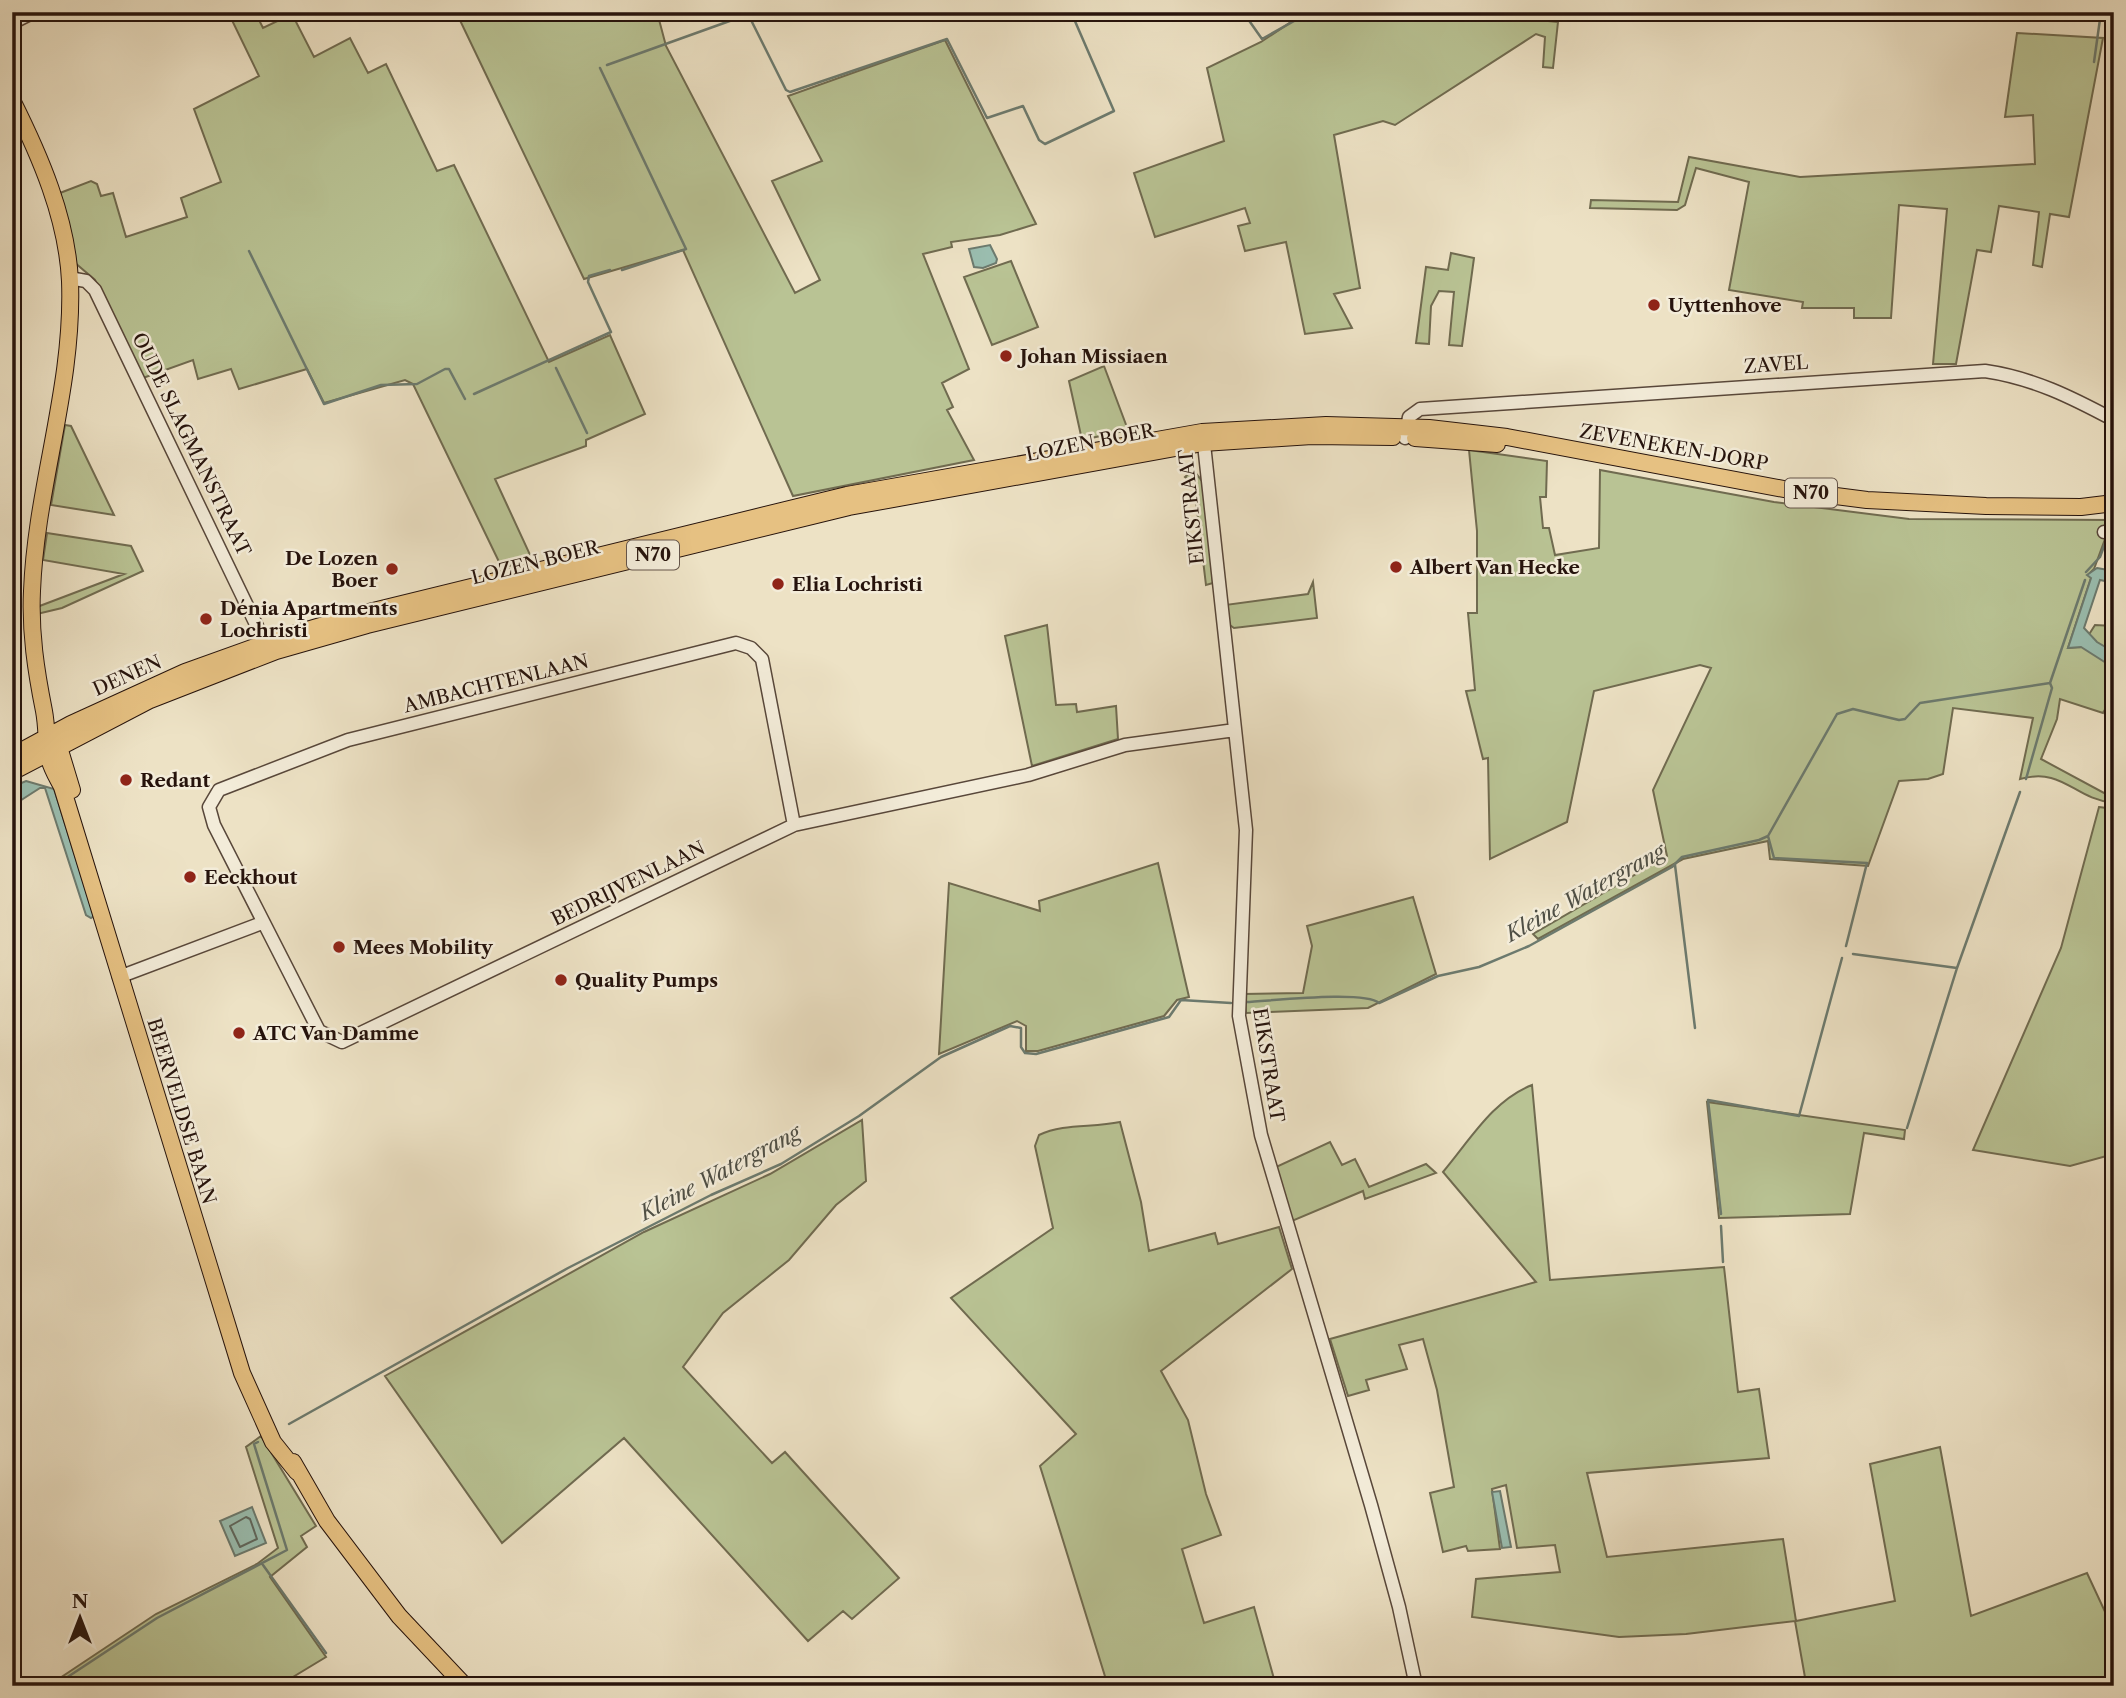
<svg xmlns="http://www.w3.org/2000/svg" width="2126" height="1698" viewBox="0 0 2126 1698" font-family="'Libre Caslon Text',serif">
<rect width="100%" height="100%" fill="#ede2c5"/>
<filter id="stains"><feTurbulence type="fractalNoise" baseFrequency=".00286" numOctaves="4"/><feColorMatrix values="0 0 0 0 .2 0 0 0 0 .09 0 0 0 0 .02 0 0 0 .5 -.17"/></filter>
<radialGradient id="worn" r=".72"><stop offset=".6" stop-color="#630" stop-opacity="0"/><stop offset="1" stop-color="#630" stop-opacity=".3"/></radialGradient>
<path fill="#b9c394" stroke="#706b50" stroke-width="2" d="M228,12H255L263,28L292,14L314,57L350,38L368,73L386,64L437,171L454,165L549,362L610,335L645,414L586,440V446L495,479L532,559L502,568L413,384L405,380L324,403L307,369L239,389L231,369L198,379L193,360L143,378L95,280L74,262L60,193L91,181L97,184L101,196L113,193L126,237L187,217L181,198L221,182L194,109L259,76Z
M456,12H657L666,46L795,293L820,280L772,181L822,161L788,96L945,40L1036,224L1000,235L951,242L952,247L923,254L969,369L942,383L953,407L947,410L974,460L793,496L683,250L584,279Z
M1306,12H1550L1549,21L1558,22L1553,68L1543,67L1545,37L1536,34L1395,125L1383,121L1334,135L1360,288L1334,294L1352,328L1305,334L1286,242L1245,251L1238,226L1250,223L1245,208L1155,237L1134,173L1224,141L1207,68L1261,42Z
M2017,33L2103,38L2069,217L2050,214L2042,267L2033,265L2039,212L1999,206L1991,252L1977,250L1956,364H1933L1947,209L1899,205L1891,318H1854V308H1802L1803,302L1729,290L1749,182L1696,168L1685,205L1677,210L1590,208L1591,200L1678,202L1689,157L1800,177L2035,164L2033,115L2005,117Z
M1451,253L1474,258L1462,346L1449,345L1454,292L1439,291L1431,306L1429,344L1416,343L1426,267L1448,270Z
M1011,261L1038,327L992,345L964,277Z
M1104,366L1128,430L1082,440L1069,381Z
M65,425L71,426L114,515L51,505Z
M1469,450L1547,461L1546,497H1540L1543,528H1549L1555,555L1599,548L1600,470L1774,502L1909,519L2112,520L2094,569L2088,575L2091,578L2068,648L2081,647L2095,625L2114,626V694L2103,713L2060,699L2057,719L2041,759L2104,793L2114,794V803C2073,799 2064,767 2020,779L2033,718L1953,708L1943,774L1928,779L1899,781L1868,866L1770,859L1768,841L1683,859L1538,939L1533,934L1667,856L1653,790L1711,668L1700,665L1594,691L1567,822L1490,859L1488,758L1483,759L1466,691L1475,690L1468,613H1477V531Z
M1193,470L1203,482L1213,583L1206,585L1194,485L1185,477Z
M47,533L131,546L143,571L62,608L37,614V607L124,574L43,560Z
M1313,582L1317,618L1234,628L1227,623L1225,605L1308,594Z
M1047,625L1056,705L1076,704L1077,712L1116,706L1118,739L1032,766L1005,636Z
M2099,807L2114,809V954L2107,978L2114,981V1154L2070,1166L1973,1150L2061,948Z
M1158,863L1189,997L1177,1000L1164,1016L1038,1051H1026V1026L1017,1021L939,1054L949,883L1040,911L1039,901Z
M1413,897L1436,974L1368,1008L1246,1013L1244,994L1303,993L1312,946L1307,926Z
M1532,1085L1550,1280L1724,1267L1738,1392L1759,1389L1769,1458L1587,1473L1607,1557L1783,1539L1796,1621L1895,1601L1870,1464L1940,1447L1971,1616L2087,1573L2114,1631V1686H1800L1806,1683L1795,1621L1686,1634L1619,1637L1472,1617L1476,1579L1560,1572L1555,1545L1517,1548L1506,1485L1492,1489L1500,1549L1468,1551L1466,1546L1443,1552L1430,1493L1454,1487L1437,1390L1423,1339L1399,1345L1407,1369L1366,1380L1369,1390L1348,1396L1330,1339L1536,1282L1443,1172C1470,1140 1493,1100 1532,1085Z
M1707,1102L1905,1130L1904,1139L1864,1133L1850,1214L1719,1218Z
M862,1120L866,1181L836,1205L789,1260L723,1313L683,1367L772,1463L785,1452L899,1578L852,1619L843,1611L808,1641L624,1438L502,1543L385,1376L644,1232L770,1174Z
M1120,1122L1141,1202L1149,1251L1215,1233L1218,1244L1279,1227L1292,1269L1161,1371L1188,1420L1206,1494L1221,1535L1182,1549L1204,1623L1254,1607L1276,1686H1108L1040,1466L1076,1434L951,1298L1053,1228L1035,1146L1039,1135C1064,1123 1092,1128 1120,1122Z
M1330,1142L1342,1165L1355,1159L1369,1187L1426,1164L1436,1173L1365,1199L1363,1191L1292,1221L1276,1167Z
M261,1436L316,1526L301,1536L307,1547L270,1577L326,1657L278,1686H48L156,1614L257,1564L278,1548L246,1447Z"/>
<path fill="#9abeb0" stroke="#6c7a6e" stroke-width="2" d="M990,245L997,259L996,263L983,268L974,267L969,249Z
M2097,568L2114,571V583L2100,580L2084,628L2097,642L2114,652V668L2081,647L2068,648L2091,578L2087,575Z
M26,781L54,789L94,916L91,918L86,915L45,788H40L12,806V787Z
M1500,1491L1511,1547L1502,1548L1492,1492Z
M252,1507L266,1543L235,1556L220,1521Z"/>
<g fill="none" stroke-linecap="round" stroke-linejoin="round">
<path stroke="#60685e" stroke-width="2" d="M246,1517L250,1519L257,1539L240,1547L230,1526Z"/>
<path stroke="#6c7a6e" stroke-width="2.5" d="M1243,12L1262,39L1310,12
M743,17L748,14L786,90L790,92L947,39L987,118L1023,106L1039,140L1045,144L1114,111L1071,12
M2094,62L2101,12
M607,65L738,18
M600,68L686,249L622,270
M249,251L324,404L381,385L417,384L445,369H449L465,399
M556,368L587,433
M474,394L611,332L588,282L589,276L610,270
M2086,572L2100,557L2107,538
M2026,779L2052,688L2050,683
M1768,836L1774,858L1867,863L1846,946
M1675,865L1695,1028
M1853,954L1957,968L2020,792
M1246,1002C1271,1001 1364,990 1379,1003L1438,976L1479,967L1529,946L1672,867L1682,857L1759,840L1768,836L1837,714L1853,709L1899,720L1905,719L1920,703L2050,683L2085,580
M2114,1109V1112
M1907,1128L1957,968
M1721,1214L1708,1100L1799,1116L1842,958
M1721,1226L1723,1262
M289,1424L568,1268L711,1195L781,1164L859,1116L941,1057L1010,1026L1021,1028V1047L1025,1053L1036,1054L1169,1017L1181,1000L1231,1003
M263,1565L326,1653
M54,1686L157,1618L287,1550L254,1444L258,1442"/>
<g stroke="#58473a" stroke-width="15">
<path id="minor" d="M12,23L34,12
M69,278L86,281L95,290L265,643
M1203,435L1246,830L1239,1016L1261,1135L1371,1505L1399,1607L1416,1686
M1405,438L1409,417L1420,409L1985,371C2033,378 2071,397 2114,420
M2104,532H2114
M794,825L762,659L751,648L736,643L348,740L219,790L209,807L214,825L319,1031L342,1042L794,825L1028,775L1125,745L1235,730
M119,977L262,923"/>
</g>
<g stroke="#26130c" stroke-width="18">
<path id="major" d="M12,100C40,156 67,218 70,281C74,387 36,486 32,591C30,632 36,671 44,711C47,727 46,740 48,753C49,765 57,777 62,787L242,1373L273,1442L297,1472
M1415,438L1497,444
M53,740L59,747L72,790
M12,756L71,724L185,672L280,638L365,613L847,495L1202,432L1326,425L1429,428L1507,437L1789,490L1867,500L1986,506L2081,507L2114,503
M12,772L150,700L276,651L367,625L849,507L1203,443L1312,436L1393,437
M293,1462L327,1521L399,1616L465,1686"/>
</g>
<use href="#minor" stroke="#f3ecd9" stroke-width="12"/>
<use href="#major" stroke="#e6c182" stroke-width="16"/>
</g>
<g fill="#8f2418" stroke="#f3ecd9" stroke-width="2.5">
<circle cx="1654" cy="305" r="7"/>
<circle cx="1006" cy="356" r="7"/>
<circle cx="1396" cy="567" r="7"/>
<circle cx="392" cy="569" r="7"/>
<circle cx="778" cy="584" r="7"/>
<circle cx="206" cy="619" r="7"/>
<circle cx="126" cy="780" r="7"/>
<circle cx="190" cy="877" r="7"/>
<circle cx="339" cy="947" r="7"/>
<circle cx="561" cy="980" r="7"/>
<circle cx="239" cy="1033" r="7"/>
</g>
<g text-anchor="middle" stroke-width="5" stroke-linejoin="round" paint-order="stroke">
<g fill="#f3ecd9" stroke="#64544a" stroke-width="2">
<rect x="1785" y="478.5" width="52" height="29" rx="5"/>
<rect x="627" y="540.5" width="52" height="29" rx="5"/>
</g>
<g font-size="18" font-weight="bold" fill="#26130c">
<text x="1811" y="499">N70</text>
<text x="653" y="561">N70</text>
</g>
<g font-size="19" font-weight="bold" fill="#26130c" stroke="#f3ecd9" text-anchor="start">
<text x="1668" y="312">Uyttenhove</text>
<text x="1020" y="363">Johan Missiaen</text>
<text x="378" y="565" text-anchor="end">De Lozen<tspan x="378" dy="22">Boer</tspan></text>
<text x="1410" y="574">Albert Van Hecke</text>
<text x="792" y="591">Elia Lochristi</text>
<text x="220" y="615">Dénia Apartments<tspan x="220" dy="22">Lochristi</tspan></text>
<text x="140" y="787">Redant</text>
<text x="204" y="884">Eeckhout</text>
<text x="353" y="954">Mees Mobility</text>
<text x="575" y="987">Quality Pumps</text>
<text x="253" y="1040">ATC Van Damme</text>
</g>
<g font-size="19" fill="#26130c" stroke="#f3ecd9">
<text transform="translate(1776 364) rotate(-4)" y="7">ZAVEL</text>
<text transform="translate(1090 442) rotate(-11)" y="7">LOZEN BOER</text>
<text transform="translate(192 444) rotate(64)" y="7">OUDE SLAGMANSTRAAT</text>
<text transform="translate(1674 447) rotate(10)" y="7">ZEVENEKEN-DORP</text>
<text transform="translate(1191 507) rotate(-96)" y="7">EIKSTRAAT</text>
<text transform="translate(535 562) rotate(-14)" y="7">LOZEN BOER</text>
<text transform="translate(127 675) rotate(-24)" y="7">DENEN</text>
<text transform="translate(496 683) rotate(-14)" y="7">AMBACHTENLAAN</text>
<text transform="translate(628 883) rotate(-26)" y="7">BEDRIJVENLAAN</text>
<text transform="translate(1269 1065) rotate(81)" y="7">EIKSTRAAT</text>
<text transform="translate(182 1111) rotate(73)" y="7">BEERVELDSE BAAN</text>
</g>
<g font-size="21" font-style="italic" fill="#4f4f45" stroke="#f3ecd9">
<text transform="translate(1585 893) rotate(-29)" y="7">Kleine Watergrang</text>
<text transform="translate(720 1173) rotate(-28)" y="7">Kleine Watergrang</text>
</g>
</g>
<rect width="2126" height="1698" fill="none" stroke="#ede2c5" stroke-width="42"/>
<rect x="14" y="14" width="2098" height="1670" fill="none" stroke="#26130c" stroke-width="3.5"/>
<rect x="21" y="21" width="2084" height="1656" fill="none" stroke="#26130c" stroke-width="2"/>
<g transform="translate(80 1618)" stroke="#f3ecd9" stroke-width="5" paint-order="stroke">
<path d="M0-5L12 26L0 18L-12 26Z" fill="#26130c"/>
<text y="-10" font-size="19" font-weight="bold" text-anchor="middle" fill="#26130c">N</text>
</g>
<rect width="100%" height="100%" filter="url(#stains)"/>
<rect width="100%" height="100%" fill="url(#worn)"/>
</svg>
